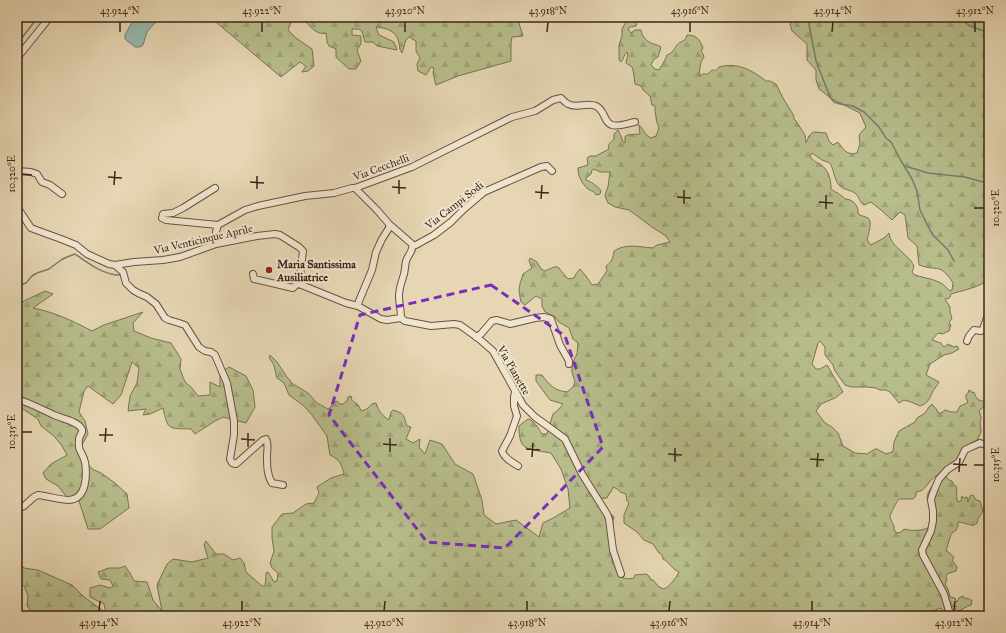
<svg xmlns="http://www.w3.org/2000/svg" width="1006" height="633" viewBox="0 0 1006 633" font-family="'IM FELL Great Primer',serif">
<defs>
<pattern id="forest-firs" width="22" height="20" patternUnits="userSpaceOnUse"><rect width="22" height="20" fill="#b7bd8b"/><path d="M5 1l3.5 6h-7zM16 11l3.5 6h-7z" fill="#9ea277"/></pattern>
</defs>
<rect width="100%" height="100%" fill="#e6d6b3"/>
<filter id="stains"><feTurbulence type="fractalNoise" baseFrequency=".005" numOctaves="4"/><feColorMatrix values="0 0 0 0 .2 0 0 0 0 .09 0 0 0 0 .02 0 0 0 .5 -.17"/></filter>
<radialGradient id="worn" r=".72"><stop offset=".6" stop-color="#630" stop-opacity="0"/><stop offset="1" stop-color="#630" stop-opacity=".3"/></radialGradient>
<path fill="url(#forest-firs)" stroke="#7a7252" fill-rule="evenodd" d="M210,17H293L288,30L296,38L312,49L314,66L308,71L302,72L306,66L300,62L281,77Z
M302,17H517L523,36L512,37L511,43V61L458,76L436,85L433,73L434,68L431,67L426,75L418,71L417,64L420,58L416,51V41L409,37L406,40L402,53C399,49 400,47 399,43C397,31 387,28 376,27L379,35L394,42L397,50L377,46L373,42H365L362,31L358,29H352V35L361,36V44L357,50L361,61L356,69H349L336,57V49L329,46L327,42L326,33C316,36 308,24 302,17Z
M629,17H638L637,22L636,26L630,27L628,29L631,33L635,30H641C642,36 646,41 651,43C655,45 657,44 661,47L658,57L654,59L651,65L655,69L659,70L666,58L667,55C673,53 674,49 677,45C681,40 685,43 687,35C696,35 700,39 703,48L701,51L703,54L704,57C700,62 699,70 700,76L703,74H708L712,70C716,71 717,70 719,67C737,62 752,70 766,81H770L776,84L783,98L794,116V119L796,121L805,135L806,143L809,136L813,132L826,133L829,141L833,145L838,142C843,149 847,156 857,153L860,144L859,135L866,127L860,113L832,99L819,89L816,80V70L807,60V44L792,31L790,24L794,17H989V246C985,255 983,261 985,271H989C989,274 989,278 987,280C981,287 960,291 951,294L950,297L948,299L946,298L945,299L950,307V312L952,318L949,323L951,325L949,331L946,332L943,334L938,333L932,340L941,343L943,346L944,347L948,344L954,347L957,346L959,349L952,353L944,355L930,364L926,375L939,382C937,386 935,388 933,391C929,399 929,403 920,406L911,402L904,400L899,403L890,392L886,390H880L876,388L867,387H851L845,385L835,371L833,365L825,355V347L820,341L818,343L812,364L816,369H820L827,365L843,392L835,398L821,404L816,411L824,422L833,428L838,433L843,446L855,453L867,454L875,449H877L886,454L893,452L894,442L899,431L915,422L917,418L922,415L925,413L929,407L932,404C934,406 935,408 937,410L938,413H941L945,410L951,412H957L960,406L965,404L968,402L966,398V395L968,393L969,390L971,391L972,393L974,392C975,394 975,396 976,397C979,403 984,398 986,405L981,409L979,411L981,417V420L980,422L981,432L978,439L973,443L959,461L934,487L932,520L921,550L940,588L947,610H945L943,612H942L941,608L932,611L929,615L926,616H36L31,611L27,606L28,596L24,586L17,584V561L24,568L38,570L72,585L83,596L106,613L104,604L90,597V588L100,585L110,588L113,586L110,580L101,579L98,572L109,568H120L125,566L130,573L134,581L147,582L153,600L162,611L157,585L167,564L173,559L192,562L208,558L204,545L206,541L216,554H224L233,560L240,558L244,563L246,572L262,586H265L266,577V573L268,572L274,582L277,581L278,573L272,568L270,563L274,551L272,538V527L282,514L293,513L306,504L314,503L319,493L317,487L331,478L344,474C341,463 340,460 330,455L327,436L312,415L304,406L289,395L284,383L277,378C274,369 276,366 269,358L270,355L277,362L287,377L293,384L308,393L317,403L328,409L331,407L333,402L337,401L340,404H343L347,401L348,397L351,396C352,402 353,401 357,404C359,405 360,409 361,411L367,409L372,404L376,403C379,411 381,415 389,420L391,412L393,410C406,414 403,415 407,426L411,427L406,439L413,443L420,439L419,447L425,454L430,440L442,444L455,464L473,474L482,500L484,515L496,524L516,520L539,537L543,523L553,518L570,508L568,489L561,469L551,453C545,452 530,450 525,447C519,443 519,432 519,426L528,419C535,421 538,428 542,434H547L553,414L559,409L563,404L550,400L536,381V375H542C548,384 555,391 567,392L573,387L575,382L572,372V364L577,354L578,343L573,339L569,328L559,322L554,316L545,312L542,306V299L536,296L525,305L521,302C520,297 518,290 520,284C521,280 522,278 523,274L532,268L529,261L530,258L537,262L541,269L545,271L554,267H558L568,279L574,278L576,274L580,269L586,276L592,285L598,284L607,271L606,266C612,262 613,258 614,251C626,243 639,247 653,248L657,245L670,242L666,236L652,227L629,210L615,207L608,203L605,196L606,192L608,187L610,172H600L594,169L592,170L591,174L586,178V180C590,181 599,187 601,191L600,194L596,195C594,191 591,191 588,189C582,184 578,176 578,168L588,165L587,158L590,156H596L609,149C607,144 611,142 614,139V134L618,130L621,136L623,142L625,143V137L627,135L640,134L639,125C645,130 642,133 651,138L656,136C661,125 657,127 656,117C655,113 655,110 655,106L652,105L650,96L643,90L641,86L635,84C634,79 634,71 632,67C630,65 628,65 626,63L628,53L627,52C624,54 624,59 621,62L619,60V45L622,36V29ZM812,153L822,160L830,163C834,170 834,179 839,185C843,190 852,190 856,194C860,198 859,202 864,205L871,202L881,210L892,220L900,212L905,215L908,238L917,246L919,265C938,272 940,262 953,283L952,290L950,291C946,288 944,284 939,282C931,278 921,278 913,274L912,272L914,266C912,263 911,260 908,258C901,250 890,244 889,233L884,238L871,245L867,240C868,235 873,221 868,218C864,216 861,216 858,214C859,206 853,199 845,199C841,194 836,193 831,189C831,180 829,170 820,164C816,162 813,161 810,156ZM936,476H937C936,484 928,489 927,497C927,501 929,502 930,506C932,513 930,521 928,528C921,531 911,531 904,529L901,532L897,533L894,530C895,525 891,522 890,517C890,514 897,501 899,499H913L916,496V492C926,492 928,480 936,476ZM613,487L617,489L620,492L626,494L627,501L629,503L624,515V523L637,532L644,540L653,544L659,553L662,555L663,559C671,563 670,568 679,572C676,578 670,586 664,589L659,587L653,580H651L649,576L646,574C641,575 639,574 635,575L634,578C629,579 623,580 620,575C619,573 618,571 617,569C616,567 614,565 612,563V525L614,517L599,504L604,497V498H607L609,494L611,492Z
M45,291L53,294L33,308C54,312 73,321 92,331L104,325L143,312L133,323L134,331L151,338L171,343L181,359L180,369L185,382L191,387L198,396L210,395V382L220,387V373L229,367L246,376L253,390L255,407L246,423L223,417L215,421L195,434L191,429C168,428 168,431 163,408L150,414L143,415L146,409L128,411L130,396L137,383L139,368L132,362L121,395L113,404L88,386L84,391L79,412L85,421L88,434L78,452L92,469L101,473L115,483L127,494L129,508L100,529H88L79,501L66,496L58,486L46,479L43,473L51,464L67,455L62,446L54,436L41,426L38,419L17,405V308L24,301Z
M961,460L963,462C959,469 951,470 945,474C946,478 948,480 952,481L954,485L956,486C958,492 955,496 958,502L961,501L962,496L964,498L967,497L968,502L970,496L973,495L976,500L980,501L983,511L978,519L977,523C973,527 972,525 967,524C964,523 961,522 958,522V526L956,530L951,534L946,551C949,552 952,555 954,558L952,560L957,567L956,571L947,574L946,577L947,579L945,584L948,589L950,597L955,598L956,601L957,602L959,598L963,596L965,599L968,598L970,600H972L971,605C966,606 963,610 957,611L953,616H951C951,612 951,610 956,609V606H954L949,609L945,593L923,554V550L932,531L934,511L932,500L936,488L940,480L948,471L960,462Z"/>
<path fill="#96b9ad" stroke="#727e72" d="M135,17H160L147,32L143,45L140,47H135L125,39V35Z"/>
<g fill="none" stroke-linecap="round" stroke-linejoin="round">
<path stroke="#727e72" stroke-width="1.5" d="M808,17L809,24L816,61L830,97L834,102L840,104L853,106L864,112L879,127L886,138L891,142L900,159L912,179L917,191L920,210L930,230L933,235L948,250L954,261
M958,17L970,26L989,33
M17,44L38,17
M905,166L928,173L965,177L983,182H989
M17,286L26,283L32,276L37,273L49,269L61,260L67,257L75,254C89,264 105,276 122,275"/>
<g stroke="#675240" stroke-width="8">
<path id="minor" d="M17,58L50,17
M17,171L31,172L37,174L42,182L50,185L62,194
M215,188L183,208L173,213L163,214L162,218L166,220L218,225
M355,188L377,210L389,224L412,244C414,250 408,255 406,261C405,266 405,270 404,274C402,281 399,288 399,296C399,303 401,310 401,318L405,321L431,326L454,324L460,325L478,338L493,351L523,405L535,417L553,430L565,439L582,474L607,514L609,519L613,550L621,574
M17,207L31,228L39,231L61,239L76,245L87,254L109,264L115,265L134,262L163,260L180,257L216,244L257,236L275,234L280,235L299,247L303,251L299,284L346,303L358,306L381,319L387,320L401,318
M216,244V232L218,225L245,210L258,206L305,196L334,193L352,188H355L412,167L512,117L535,111L553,100L561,98C563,100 566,103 568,104C577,109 587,102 596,106C605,110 604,123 612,125C619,127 628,123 635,122
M413,246L416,245L434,235L451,222L463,210L484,192L541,167L547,166L552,171
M115,265L123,272L126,283L133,290L138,293L147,297L156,304L165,318L169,320L179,323L185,325L199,347L205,351L211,352L215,355L227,383L234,421V435L230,459L232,463L236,464L263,440L266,439C269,445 267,450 267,456C267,465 267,475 272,483L283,485
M253,274L254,279L293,288L296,285L299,284
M358,306L359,301L372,270L376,252L382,239L389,228V224
M476,337L481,334L492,321L497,320L510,324L535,318L544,317L551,319L560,345L569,361V364
M967,341L969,336L974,330L981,331L983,329L989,312
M515,392L514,397V406L517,416L510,436L502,451C504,458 512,462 518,466
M17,399C30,403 41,409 54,415C60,418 77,421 81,428C84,431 81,433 80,436C78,439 79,444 79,448C81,453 84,457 85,462C87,475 87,499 69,500C61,500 47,496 38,495L34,497L24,506L17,509
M949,611L944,594L923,555L922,550L931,531L933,521V511L931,500L932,496L935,488L939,479L947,470L959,462L965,450L971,447L980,443L989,446"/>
</g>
<g stroke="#3d261a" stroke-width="10">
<path id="major" d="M17,18V17"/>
</g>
<use href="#minor" stroke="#efe4ce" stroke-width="6"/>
<use href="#major" stroke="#e3bb7a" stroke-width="8"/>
</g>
<path fill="none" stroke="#7b2cbf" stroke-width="3" stroke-dasharray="8 5" stroke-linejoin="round" d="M491,285L565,336L603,447L505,548L427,542L329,415L360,315Z"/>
<path fill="none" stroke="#3d261a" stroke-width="1.5" d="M120,32V22M262,32V22M405,32V22M547,32L548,22M690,32V22M832,32L833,22M975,32V22M22,174L32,175M108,177L122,178M250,182L264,183M114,185L115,171M392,187L406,188M257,189V176M535,192L549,193M399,194V180M677,197L691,198M541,199L542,185M819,202L833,203M684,204V190M974,208H984M826,209V195M22,432H32M99,435H113M241,439L255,440M105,442L106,428M383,444L397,445M248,447V433M526,449L540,450M390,452V438M668,454L682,455M532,457L533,443M810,459L824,460M675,462V448M953,464L967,465M974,465H984M817,467L818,453M959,472L960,458M99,611L100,601M242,611V601M384,611L385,601M527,611V601M669,611L670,601M812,611V601M954,611L955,601"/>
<circle fill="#8f2418" stroke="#efe4ce" stroke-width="1.5" cx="269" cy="270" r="4"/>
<g text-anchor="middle" stroke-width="4" stroke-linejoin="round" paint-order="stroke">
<g font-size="11" fill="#3d261a" stroke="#efe4ce">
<text transform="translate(381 167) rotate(-20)" y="4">Via Cecchelli</text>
<text transform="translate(454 205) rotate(-38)" y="4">Via Campi Sodi</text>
<text transform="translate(203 239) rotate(-13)" y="4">Via Venticinque Aprile</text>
<text transform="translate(514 370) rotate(60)" y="4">Via Pianette</text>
</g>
<g font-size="11" font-weight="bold" fill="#3d261a" stroke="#efe4ce" text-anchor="start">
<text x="277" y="268">Maria Santissima<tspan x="277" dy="13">Ausiliatrice</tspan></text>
</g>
</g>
<rect width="1006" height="633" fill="none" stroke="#e6d6b3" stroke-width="44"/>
<rect x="22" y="22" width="962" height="589" fill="none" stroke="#3d261a" stroke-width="1.5"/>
<g font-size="10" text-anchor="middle" fill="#3d261a">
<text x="120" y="14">43.924°N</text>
<text x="262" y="14">43.922°N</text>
<text x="405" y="14">43.920°N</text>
<text x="548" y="14">43.918°N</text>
<text x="690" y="14">43.916°N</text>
<text x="833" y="14">43.914°N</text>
<text x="975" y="14">43.912°N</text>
<text transform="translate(11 174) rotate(-90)" y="4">10.320°E</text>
<text transform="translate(995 208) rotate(-90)" y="4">10.320°E</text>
<text transform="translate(11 432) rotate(-90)" y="4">10.315°E</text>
<text transform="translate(995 465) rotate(-90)" y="4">10.315°E</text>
<text x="99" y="626">43.924°N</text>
<text x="242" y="626">43.922°N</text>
<text x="384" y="626">43.920°N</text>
<text x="527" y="626">43.918°N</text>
<text x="669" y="626">43.916°N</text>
<text x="812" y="626">43.914°N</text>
<text x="954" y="626">43.912°N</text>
</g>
<rect width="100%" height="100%" filter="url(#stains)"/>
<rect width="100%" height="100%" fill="url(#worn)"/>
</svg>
